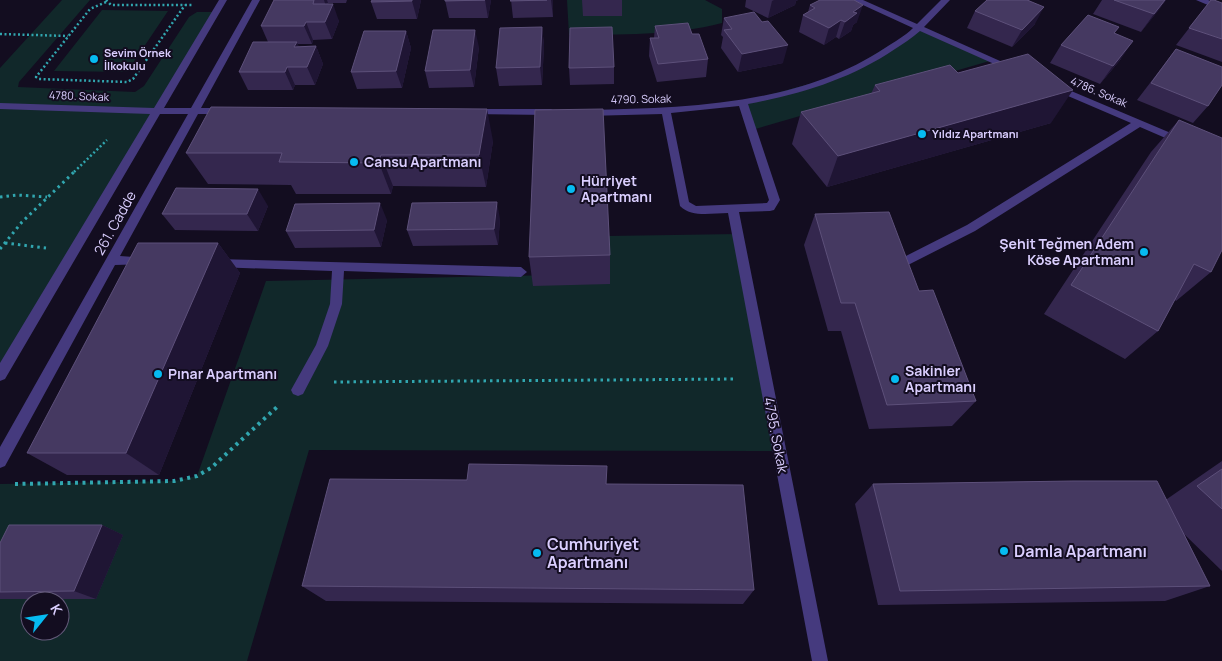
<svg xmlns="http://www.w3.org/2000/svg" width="1222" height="661" viewBox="0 0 1222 661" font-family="Manrope,sans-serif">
<rect width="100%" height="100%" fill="#130d20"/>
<path fill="#11282a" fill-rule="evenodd" d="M62,0H90L19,82L18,87L135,92L144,86L189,17L197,12H217L0,375V68Z
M567,0H705L722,9V23C673,36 620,34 569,35Z
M102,10L168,11L127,72L54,71Z
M918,28L993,60L752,130L743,102L839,76Z
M738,234L779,451L309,450L247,661H0V484L174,481L197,476L266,281L609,274L608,236ZM30,601H60V631H30Z"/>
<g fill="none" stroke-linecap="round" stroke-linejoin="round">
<path stroke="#31a6af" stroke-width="2.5" stroke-dasharray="2 2.5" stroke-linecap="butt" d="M106,0L111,5H192
M106,2L90,9L36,77L39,79L127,82L133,79L185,5
M0,34L68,36
M74,172L107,140"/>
<path stroke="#31a6af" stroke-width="3" stroke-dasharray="2.5 4" stroke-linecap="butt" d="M0,197L17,195L47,197
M5,243L46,248
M0,249L22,222L75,171
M334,382L737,379"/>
<path stroke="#31a6af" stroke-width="4" stroke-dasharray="3 4.5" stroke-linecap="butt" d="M15,484L174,481L197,476L211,468L277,407"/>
<path fill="#453a7e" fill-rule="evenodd" d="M219,0H227L164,108H191L252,0H260L201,108H226L231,111L226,114H198L120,256L148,258L150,261L148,264L115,265L5,466L0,468V447L188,114H160L5,379L0,381V363L150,114L0,109V103L154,108Z
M852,0H863L917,24L941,0H950L924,27L1018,69L1016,71H1010L920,31C912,38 903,44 895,49C851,79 801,94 748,104L780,200L774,210L770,211L739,212L828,661H812L728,213C712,213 692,218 680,206L662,114L588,116L583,113L588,110C688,108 799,105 885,48C894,42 905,36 913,28ZM739,106L769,200L767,203L696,206L689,202L671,113Z
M1196,0H1208L1222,5V11Z
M1057,85L1185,139L1186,141L1181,144L1177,143L1140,127L975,231L908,265H900L898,262L900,259L967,225L1131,123L1054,90V86Z
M471,109H551L556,112L551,115L468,114L466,112Z
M216,259L521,267L527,272L521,277L344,271L342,304L328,346L303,394L298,396L293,394L291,390L316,345L330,304L332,271L216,267L210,263Z"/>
</g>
<path fill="#34274e" d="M274,0H347L346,3H328L339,21L332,39L313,40L312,44H297L299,47L316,46L323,64L315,85H295L293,90H248L239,72L268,42L261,26Z
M372,0H421L417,19H377L371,2Z
M445,0H491L488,18H449Z
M511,0H553V17L513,18Z
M582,0H622V16H583Z
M746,0H798L796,1L795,5L768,18L745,7Z
M987,0H1030L1029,1L1035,24L1012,47L967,28L975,11Z
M1102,0H1166L1141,32L1093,14Z
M1211,0L1222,3V62L1176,45Z
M810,5L857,22L853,25L851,31L839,39L836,37L824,45L799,32L803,15L808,12Z
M724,18L783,63L738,72L721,48L723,37L721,35Z
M655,26L692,34L708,59L706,77L657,82L649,56L650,38H654Z
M542,27L544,45L542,85L499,86L496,68Z
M1119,27L1114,34L1121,59L1100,84L1050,63L1061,45Z
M406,31L411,48L402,88L357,89L351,72Z
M479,47L474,87L429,88L425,71Z
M1176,49L1208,106L1193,123L1137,100Z
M614,67V84L570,85L569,68Z
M958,73L1051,123L827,187L792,144L801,112L871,94L875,85Z
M1179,120L1211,272L1176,301L1175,300L1158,331L1125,359L1044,314L1151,152Z
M493,141L486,187L393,186L391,194H296L291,185L208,184L186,153Z
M268,206L258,231L175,230L162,214Z
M815,214L919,291L976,401L952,426L869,429L841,331H828L804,245Z
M500,219L498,245L413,246L407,230Z
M387,220L381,247L295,248L286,231Z
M218,243L240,273L159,475H67L27,453Z
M610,255V284L533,286L529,257Z
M1222,461V571L1184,534L1210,586L1165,601L878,605L855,504L873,484L1167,499Z
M607,484L754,590L743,604L326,601L302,586Z
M102,525L123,535L96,599H0V543Z"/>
<path fill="#1f1534" d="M324,0H327L328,3L326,7Z
M412,0H421L417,19L412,1Z
M485,0H491L488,18Z
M551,0H553V17Z
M774,0H798L796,1L795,5L768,18L772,1Z
M1165,0H1166L1159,10L1141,32L1154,14Z
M333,4L339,21L332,39L325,22Z
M863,5L857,22L853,25L851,31L839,39L845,22L853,12Z
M1044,7L1035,24L1012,47L1022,30Z
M841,20L836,37L824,45L829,28Z
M306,22L313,40L312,44L304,26Z
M542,27L544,45L542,85L540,67Z
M475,30L479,47L474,87L470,70Z
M406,31L411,48L402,88L396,71Z
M1133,41L1121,59L1100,84L1113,66Z
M297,42L304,59L294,47Z
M788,45L783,63L738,72L742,54Z
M316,46L323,64L315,85L307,67Z
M287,67L295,85L293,90L285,72Z
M1073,90L1051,123L827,187L838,156Z
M487,109L493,141L486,187L479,155Z
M381,155L393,186L391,194L379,163Z
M258,189L268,206L258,231L247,214Z
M497,202L500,219L498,245L494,229Z
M380,203L387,220L381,247L374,230Z
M218,243L240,273L159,475L126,453Z
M102,525L123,535L96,599L74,591Z"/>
<path fill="#453961" stroke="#5d507a" d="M274,0H314L313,4H333L325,22H306L304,26H261Z
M372,0H412V1L371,2Z
M445,0H485L445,1Z
M511,0H547L510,1Z
M820,0H854L863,5L853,12L857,13L845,22L841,20L829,28L803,15L815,8L810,5Z
M987,0H1027L1044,7L1022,30L975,11Z
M1114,0H1165L1154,14Z
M1211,0H1214L1222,3V39L1189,28Z
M754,12L762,22L768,21L788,45L742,54L724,30L732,29L724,18Z
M1088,15L1119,27L1114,33L1133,41L1113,66L1061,45Z
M688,23L692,34H699L708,59L658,64L650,38H659L655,26Z
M542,27L540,67L496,68L500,28Z
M612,27L614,67L569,68L570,28Z
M433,30H475L470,70L425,71Z
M364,31H406L396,71L351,72Z
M253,42H297L294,47L316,46L307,67H287L285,72H239Z
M1176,49L1222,67V85L1208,106L1151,83Z
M1028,54L1073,90L838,156L801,112L880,91L875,85L950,65L958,73Z
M211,107L487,109L479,155H381L379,163L279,162L282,153H186Z
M603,109L610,255L529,257L535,110Z
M1179,120L1222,138V250L1211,272L1194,264L1158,331L1071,285Z
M176,188L258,189L247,214H162Z
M497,202L494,229L407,230L412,203Z
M380,203L374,230L286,231L295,204Z
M889,212L919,291L933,290L976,401L887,405L855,303H841L815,214Z
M138,243H218L126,453H27Z
M469,464L607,466L606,484L743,485L754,590L302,586L330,479L467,480Z
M1222,469V509L1197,486Z
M1073,481H1157L1210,586L900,591L873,484Z
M9,525H102L74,591L0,592V543Z"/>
<g fill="#06bbf1" stroke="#130d20" stroke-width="2">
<circle cx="94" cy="59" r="5"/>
<circle cx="922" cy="134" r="5"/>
<circle cx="354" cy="162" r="5"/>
<circle cx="571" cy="189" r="5"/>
<circle cx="1144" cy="252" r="5"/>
<circle cx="158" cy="374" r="5"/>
<circle cx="895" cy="379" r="5"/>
<circle cx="1004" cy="551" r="5"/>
<circle cx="537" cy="553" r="5"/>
</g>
<g text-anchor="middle" stroke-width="4" stroke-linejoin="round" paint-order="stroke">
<g font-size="11" font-weight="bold" fill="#dacefe" stroke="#130d20" text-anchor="start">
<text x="104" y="57">Sevim Örnek<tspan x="104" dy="13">İlkokulu</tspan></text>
<text x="932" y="138">Yıldız Apartmanı</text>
</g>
<g font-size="11" fill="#dacefe" stroke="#130d20">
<text transform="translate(1099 92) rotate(23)" y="4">4786. Sokak</text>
<text transform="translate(79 96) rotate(2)" y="4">4780. Sokak</text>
<text transform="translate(641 99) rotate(-1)" y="4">4790. Sokak</text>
</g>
<g font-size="14" font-weight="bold" fill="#dacefe" stroke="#130d20" text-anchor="start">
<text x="364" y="167">Cansu Apartmanı</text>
<text x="581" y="186">Hürriyet<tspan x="581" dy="16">Apartmanı</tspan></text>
<text x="1134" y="249" text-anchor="end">Şehit Teğmen Adem<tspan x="1134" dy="16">Köse Apartmanı</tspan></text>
<text x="905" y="376">Sakinler<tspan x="905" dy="16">Apartmanı</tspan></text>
<text x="168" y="379">Pınar Apartmanı</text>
</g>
<g font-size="14" fill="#dacefe" stroke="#130d20">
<text transform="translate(115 223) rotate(-61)" y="5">261. Cadde</text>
<text transform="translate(776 435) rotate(79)" y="5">4795. Sokak</text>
</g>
<g font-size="16" font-weight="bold" fill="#dacefe" stroke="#130d20" text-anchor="start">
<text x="547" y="550">Cumhuriyet<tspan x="547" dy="18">Apartmanı</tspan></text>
<text x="1014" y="557">Damla Apartmanı</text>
</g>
</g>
<g transform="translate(45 616) rotate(60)"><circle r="24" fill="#130d20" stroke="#635a79"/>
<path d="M0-4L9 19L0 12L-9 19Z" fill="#06bbf1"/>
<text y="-8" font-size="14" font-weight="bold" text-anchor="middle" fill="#dacefe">K</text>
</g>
</svg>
